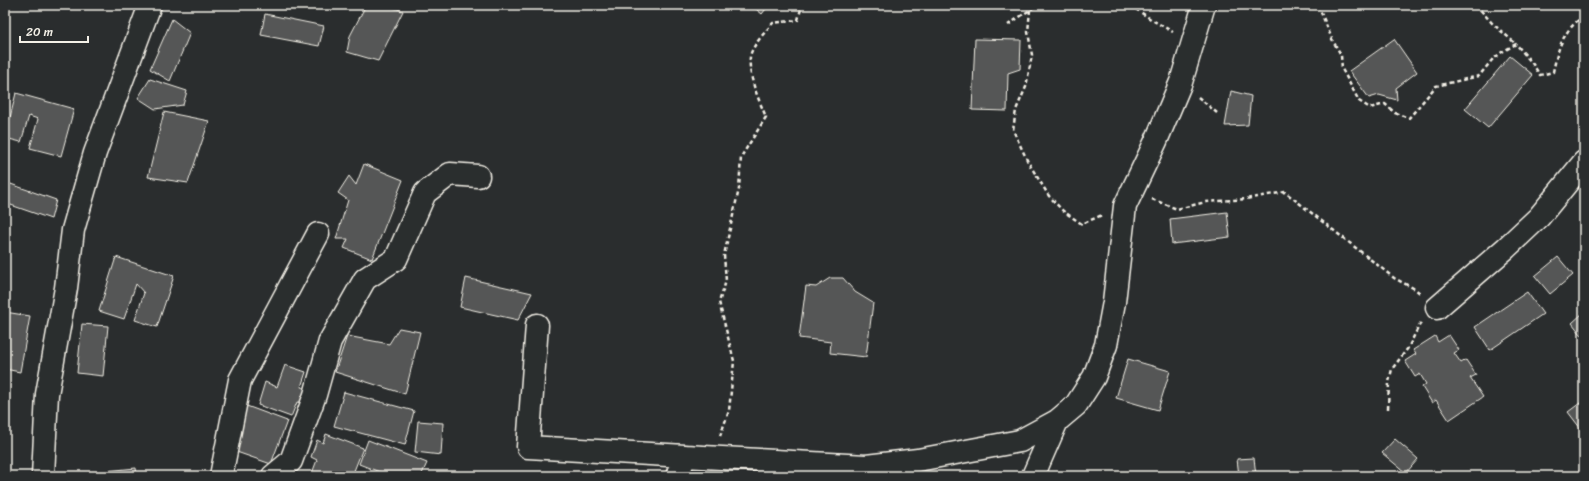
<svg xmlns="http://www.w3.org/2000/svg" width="1589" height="481" viewBox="0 0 1589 481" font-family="Sriracha,sans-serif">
<rect width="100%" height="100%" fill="#2a2d2e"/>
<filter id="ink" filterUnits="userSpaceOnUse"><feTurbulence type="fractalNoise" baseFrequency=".025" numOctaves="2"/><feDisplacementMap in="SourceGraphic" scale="8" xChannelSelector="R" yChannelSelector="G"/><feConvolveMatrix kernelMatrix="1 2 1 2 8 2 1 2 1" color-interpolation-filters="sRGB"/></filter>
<g filter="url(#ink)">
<path fill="#555756" stroke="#f4f1e8" d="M366,5H387L403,11L378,61L347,52L350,36Z
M751,5H769L762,14Z
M265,14L324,26L319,46L261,35Z
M172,19L190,33L170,81L150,69Z
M975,39L1021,40L1020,69L1008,73L1007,111L972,110Z
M1394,39L1417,72L1396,88L1397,100L1379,95L1369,98L1349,71Z
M1510,56L1533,75L1488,128L1465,109Z
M150,79L187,91L183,105L155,109L138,98Z
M1231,91L1251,96L1248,125L1225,126Z
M16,93L74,109L61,156L30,148L38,119L29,116L21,142L5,138Z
M164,112L209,121L188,183L148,177Z
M364,164L403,180L372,259L344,248L348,239H336L348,200L338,193L349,176L356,185Z
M5,182L56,200L51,219L5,203Z
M1227,212L1230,237L1172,244L1170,219Z
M116,257L174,276L157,327L135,320L144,293L136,284L124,319L99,311Z
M1558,257L1573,275L1550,294L1535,276Z
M466,278L532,293L518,320L460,307Z
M830,278H843L855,292L873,303L866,357L830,353L831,342L799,338L806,286L816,287Z
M1527,292L1543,314L1490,350L1475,327Z
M1584,309V338L1572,323L1583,313L1582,311Z
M5,312L30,316L20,372L5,369Z
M82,324L108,326L103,376L77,373Z
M399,328L420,332L405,394L335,372L347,336L389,344Z
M1449,335L1459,350L1454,353L1461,363L1466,360L1476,375L1470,378L1483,397L1449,420L1436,400L1432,403L1422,387L1426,384L1420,374L1415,377L1405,361L1416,354L1413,350L1435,336L1438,342Z
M1128,359L1170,371L1158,410L1116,398Z
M285,365L306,372L301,387L310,390L305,404L297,402L291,417L258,405L265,382L277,387Z
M344,392L414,411L405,445L334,426Z
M1584,400V433L1568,412Z
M244,405L287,421L271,464L228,449Z
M418,421L443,423L441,455L415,452Z
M326,434L363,448L352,476H311L317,460L311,457L317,440L323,443Z
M1395,439L1418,459L1406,473L1382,453Z
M368,440L427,463L421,476H390L359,464Z
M1254,458L1256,476H1239L1237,459Z
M136,468L137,476H95V472Z
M920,470V476H897Z"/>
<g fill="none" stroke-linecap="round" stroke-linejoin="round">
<g stroke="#f4f1e8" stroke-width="25">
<path id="minor" d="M1437,308L1506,248L1539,217L1584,162
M537,325L528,447L685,456
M43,476L47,394L66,288L73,230L95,153L150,5
M221,476L240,380L318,234
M273,476L291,461L315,395L330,341L365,279L396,259L425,193L450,174L478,176
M677,476L685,456L866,466L918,460L1020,441L1057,421L1076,405L1094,377L1106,345L1114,302L1125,206L1156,141L1181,82L1204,5
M1033,476L1057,421"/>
</g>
<path stroke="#f4f1e8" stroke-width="2.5" stroke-dasharray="4 3" stroke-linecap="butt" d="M1130,5L1152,20L1173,32
M1318,5L1332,39L1341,55L1342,69L1359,101L1370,108L1385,104L1395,113L1409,118L1436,86L1479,76L1492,60L1502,52L1516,44L1532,63L1540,75L1553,72C1558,48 1563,30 1584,16
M1476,5L1492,23L1516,44
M1030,10L1028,32L1032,55L1026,87L1016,110L1013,130L1028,162L1049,196L1063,211L1082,224L1102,215
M1008,25L1037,5
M1198,97L1217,113
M1152,199L1177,209L1206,202L1246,199L1285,192L1394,278L1415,289L1421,294
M1388,409L1389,382L1392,369L1408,348L1421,322
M720,436L729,411L734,361L719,302L726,281L724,255L739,189L741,157L766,117C759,100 748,77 750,57C751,47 766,31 773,23L798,20L802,5"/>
<use href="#minor" stroke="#2a2d2e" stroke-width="22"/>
</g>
</g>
<rect width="1589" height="481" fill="none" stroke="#2a2d2e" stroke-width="20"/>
<rect x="10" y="10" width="1569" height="461" fill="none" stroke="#f4f1e8" stroke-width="1.5" filter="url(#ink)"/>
<path d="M20 36v6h68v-6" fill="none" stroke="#f4f1e8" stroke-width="2"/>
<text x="26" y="36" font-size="12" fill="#f4f1e8" stroke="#2a2d2e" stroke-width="3" paint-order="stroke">20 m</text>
</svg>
